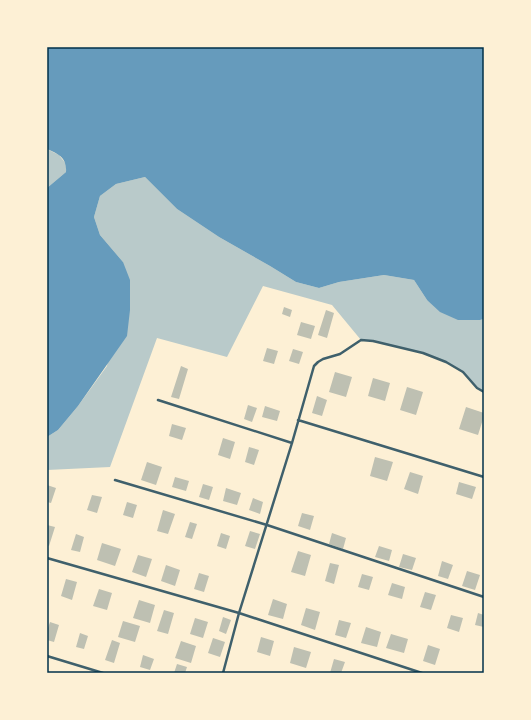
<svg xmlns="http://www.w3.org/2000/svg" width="531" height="720" viewBox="0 0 531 720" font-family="Merriweather,serif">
<rect width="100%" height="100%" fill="#fdf0d5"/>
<path fill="#b9caca" d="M47,149L59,155L66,164V172L47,188Z
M145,177L177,209L219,237L270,266L296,282L319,288L339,282L384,275L414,280L427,300L480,320L484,319V392L477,388L463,372L446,362L423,353L373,341L361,340L332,305L263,286L227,357L157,338L110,467L47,470V437L58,430L78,406L107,366L123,262L100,235L94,217L100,196L116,184Z"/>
<path fill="#669bbc" d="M47,47H244L247,48L250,47H484V319L480,320H458L440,312L427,300L414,280L384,275L339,282L319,288L296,282L270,266L219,237L177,209L145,177L116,184L100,196L94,217L100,235L123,262L130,280V310L127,336L78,406L58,430L47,437V188L66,172C67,158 59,154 47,149Z"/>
<path fill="#bec0b2" d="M284,307L292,310L290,317L282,314Z
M326,310L334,313L327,338L318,335Z
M301,322L315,326L311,339L297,335Z
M267,348L278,351L274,364L263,361Z
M293,349L303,352L299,364L289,361Z
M181,366L188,369L179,399L171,397Z
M335,372L352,377L346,397L329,392Z
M373,378L390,383L385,401L368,396Z
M407,387L423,392L416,415L400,410Z
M317,396L327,400L322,416L312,413Z
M248,405L257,408L252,422L244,419Z
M265,406L280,411L277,421L262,417Z
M466,407L484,413V416L478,435L459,429Z
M172,424L186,428L182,440L169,436Z
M223,438L235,442L230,459L218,455Z
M249,447L259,450L254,465L245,462Z
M375,457L393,462L387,481L370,476Z
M147,462L162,467L156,485L141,480Z
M410,472L423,476L418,494L404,489Z
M175,477L189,481L186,491L172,487Z
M459,482L476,487L472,499L456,494Z
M203,484L213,487L209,500L199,497Z
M47,485L56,488L51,503L47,502Z
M226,488L241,493L237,505L223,501Z
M92,495L102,497L97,513L87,510Z
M253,498L263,502L260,514L249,510Z
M127,502L137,505L133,518L123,515Z
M163,510L175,514L168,534L157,531Z
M302,513L314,516L310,530L298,526Z
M190,522L197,524L192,539L185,537Z
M47,525L55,527L49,546L47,545Z
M250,531L260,534L255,549L245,546Z
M221,533L230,536L226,549L217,546Z
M332,533L346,538L343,549L329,544Z
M76,534L84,537L80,552L71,550Z
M102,543L121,549L115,566L97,560Z
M379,546L392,550L389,561L375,557Z
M298,551L311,555L305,576L291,572Z
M403,554L416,558L412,570L399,567Z
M138,555L152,559L146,577L132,572Z
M442,561L453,565L448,579L438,576Z
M330,563L339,565L334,584L325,581Z
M166,565L180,570L175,586L161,581Z
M467,571L480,575L475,590L462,586Z
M199,573L209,576L204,592L194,589Z
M362,574L373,577L369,590L358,587Z
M66,579L77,582L72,600L61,596Z
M392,583L405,587L402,599L388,595Z
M99,589L112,593L107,610L93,606Z
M425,592L436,595L431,610L420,607Z
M273,599L287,604L283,619L268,615Z
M139,600L155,605L150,623L133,618Z
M306,608L320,612L315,630L301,625Z
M164,610L174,613L168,634L157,631Z
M478,613L484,615V627L475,625Z
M451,615L463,618L459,632L447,628Z
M223,617L231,620L226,634L219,631Z
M195,618L208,622L203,638L190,634Z
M339,620L351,623L346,638L335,635Z
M123,621L140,626L135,642L118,637Z
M50,622L59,625L54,642L47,640V631Z
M366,627L381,632L377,647L361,643Z
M80,633L88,636L84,649L76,647Z
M391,634L408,639L404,653L386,648Z
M261,637L274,641L270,656L257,652Z
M213,638L225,642L220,657L208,653Z
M112,640L120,643L114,663L105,660Z
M181,641L196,646L191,663L175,658Z
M428,645L440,649L435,665L423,661Z
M294,647L311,652L306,668L290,663Z
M143,655L154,659L150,670L140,667Z
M334,659L345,662L341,673H330Z
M177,664L187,667L185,673H174Z"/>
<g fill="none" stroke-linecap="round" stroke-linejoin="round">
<path stroke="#3f606c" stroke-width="2.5" d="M158,400L292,443
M298,420L484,477
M115,480L267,525L484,597
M47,558L239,613L422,673
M47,656L103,673
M223,673L239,613L292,443L314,366L318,362L323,359L340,354L361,340L373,341L423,353L446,362L463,372L477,388L484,392"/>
</g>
<rect width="531" height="720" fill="none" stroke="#fdf0d5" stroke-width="96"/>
<rect x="48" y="48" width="435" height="624" fill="none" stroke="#003049" stroke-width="1.5"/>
</svg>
